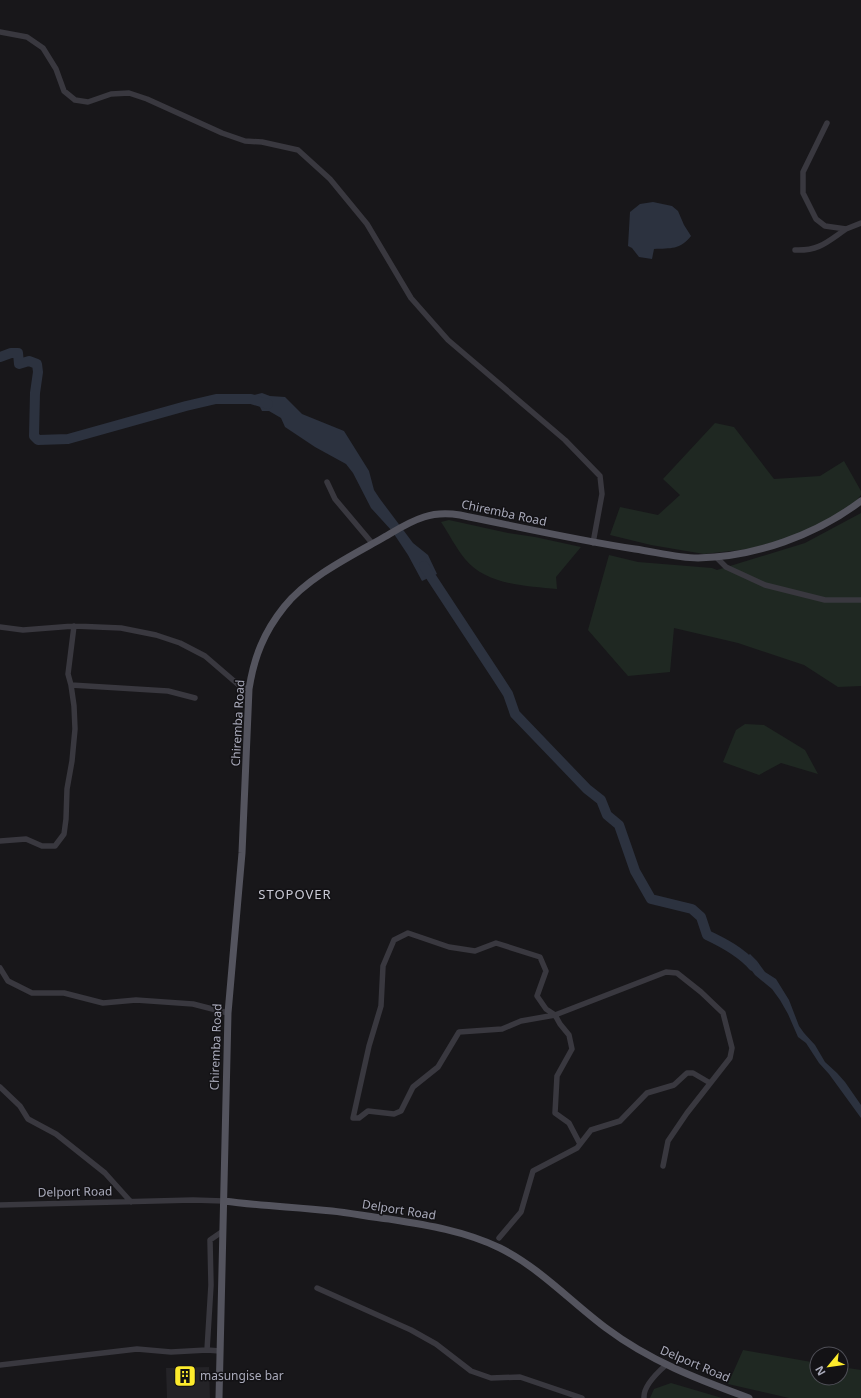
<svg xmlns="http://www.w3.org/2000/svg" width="861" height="1398" viewBox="0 0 861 1398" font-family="'Noto Sans',sans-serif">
<rect width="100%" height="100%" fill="#18171a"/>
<path fill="#242327" d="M209,1367L210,1398H167L166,1368Z"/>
<path fill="#1f2822" d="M715,423L734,427L774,479L820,476L844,461L861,491V495L849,509L798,535L749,549L704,554L651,545L610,535L620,507L658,515L680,495L663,479Z
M861,513V686L838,687L804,665L738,643L674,628L670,672L628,676L588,630L609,555L638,562L712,568L717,570L805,543Z
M449,520L508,533L535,537L581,547L556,577L557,589C526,586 486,585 465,559C456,548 449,534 441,522Z
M745,724L764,725L805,750L818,774L781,763L759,775L723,762L736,730Z
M743,1350L817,1363V1378H841V1367L861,1370V1398H789L728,1384Z
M671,1383L722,1398H650L654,1389Z"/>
<path fill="#2c323f" d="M653,202L672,206L678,211L684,225L691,236C680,250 671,248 654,249L652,259L639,257L632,248L628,246L630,212L640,204Z
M262,393L270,396L285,397L302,414L344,431L369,471L374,490L380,499L413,543L428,555L437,574L422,581L408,555L392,531L371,508L353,473L346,464L315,447L285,427L281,418L269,411H262L254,395Z
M750,954L757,961L765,972L776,979L789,1000L799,1026L804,1033L815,1045L825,1062L837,1073L845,1082L861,1105V1118L829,1074L819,1063L806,1043L798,1037L788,1014L780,1000L772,989L755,975L743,959Z"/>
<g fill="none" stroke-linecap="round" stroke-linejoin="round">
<path stroke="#2c323f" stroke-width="10" d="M0,357L11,353H18L19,364L29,361L37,364L38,372L35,393L34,436L38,440L68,439L186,406L216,399H251L268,404
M424,566L499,680L508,694L515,714L587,789L601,800L607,815L619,825L635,871L651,899L692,909L701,917L707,935C724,943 741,952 753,966"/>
<path stroke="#39383f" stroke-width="5.5" d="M0,32L27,37L43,48L56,69L64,91L75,100L88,102L111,94L129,93L147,99L222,133L245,141L262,142L298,150L330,179L367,224L411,298L448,340L565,440L600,476L602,494L593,543
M827,123L803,172V193L816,219L825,226L846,229L861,223
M795,250C819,251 827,242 846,229
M327,482L335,499L372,543
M716,557L726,567L765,585L825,600H861
M0,627L23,630L74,626L121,628L156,635L180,643L205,656L241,687L249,689
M71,685L168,691L195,698
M0,841L26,839L42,846H55L64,834L66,819L67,789L72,761L75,729L74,706L71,685L68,674L74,626
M0,968L8,981L32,993H64L103,1003L136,1000L193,1004L228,1013
M0,1087L20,1106L28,1119L56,1134L105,1173L131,1202
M580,1144L569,1123L555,1113L557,1076L572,1049L569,1035L560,1024L555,1015L521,1021L502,1029L459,1032L438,1067L413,1087L401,1111L394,1114L368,1111L359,1118H353L369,1046L381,1006L383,966L394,940L408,933L449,947L475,951L496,943L540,957L546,971L537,996L546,1009L555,1015L666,972L677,973L701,992L723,1013L732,1048L730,1058L687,1113L668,1141L663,1166
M0,1205L193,1200L224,1201
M499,1238L521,1212L533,1171L577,1148L591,1130L620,1121L647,1093L674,1085L687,1073H693L710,1083
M317,1288L411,1330L436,1344L471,1371L491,1378L520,1377L582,1398
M207,1350L211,1285L210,1240L223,1231
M0,1365L137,1349L171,1352L207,1350L220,1351
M644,1398C643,1386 658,1372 666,1365"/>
<path stroke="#54545e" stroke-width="7" d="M224,1201C260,1206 296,1207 332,1211C351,1213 370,1217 389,1219C427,1225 465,1231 500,1248C540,1268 570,1301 606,1328C650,1361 697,1379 749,1398
M219,1398L228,1013L242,853L249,689C254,657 264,632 284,607C307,578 349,557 381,539C395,531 408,522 424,517C436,513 448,513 460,515C519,527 576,540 635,549C656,552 677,558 698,558C755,557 816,535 861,501"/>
</g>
<defs>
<g id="building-square" transform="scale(1.15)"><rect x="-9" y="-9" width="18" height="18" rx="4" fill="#fdeb2c" stroke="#131215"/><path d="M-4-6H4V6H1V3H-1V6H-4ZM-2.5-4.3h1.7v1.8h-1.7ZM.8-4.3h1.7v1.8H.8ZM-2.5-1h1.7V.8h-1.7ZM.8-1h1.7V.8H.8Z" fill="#111"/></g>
</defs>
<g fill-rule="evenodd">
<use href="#building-square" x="185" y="1376"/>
</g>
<g text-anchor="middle" stroke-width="3" stroke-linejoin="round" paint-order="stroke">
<g font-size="12" fill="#a9aaba" stroke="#131215">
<text transform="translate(504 513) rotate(12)" y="4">Chiremba Road</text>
<text transform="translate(238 723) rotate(-87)" y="4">Chiremba Road</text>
<text transform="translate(216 1047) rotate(-88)" y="4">Chiremba Road</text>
<text transform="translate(75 1192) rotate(-1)" y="4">Delport Road</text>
<text transform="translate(399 1210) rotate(9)" y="4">Delport Road</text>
<text transform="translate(695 1364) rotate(23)" y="4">Delport Road</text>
</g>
<g font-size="12" fill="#a9aaba" stroke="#131215" text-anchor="start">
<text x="200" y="1380">masungise bar</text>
</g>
<g font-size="13" letter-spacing="1" fill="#cacad6" stroke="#131215">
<text x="295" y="899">STOPOVER</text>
</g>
</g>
<g transform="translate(829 1366) rotate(241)"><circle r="19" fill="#131215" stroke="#4f4f57"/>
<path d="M0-3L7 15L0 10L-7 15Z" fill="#fdeb2c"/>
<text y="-6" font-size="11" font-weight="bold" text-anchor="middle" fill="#a9aaba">N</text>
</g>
</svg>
